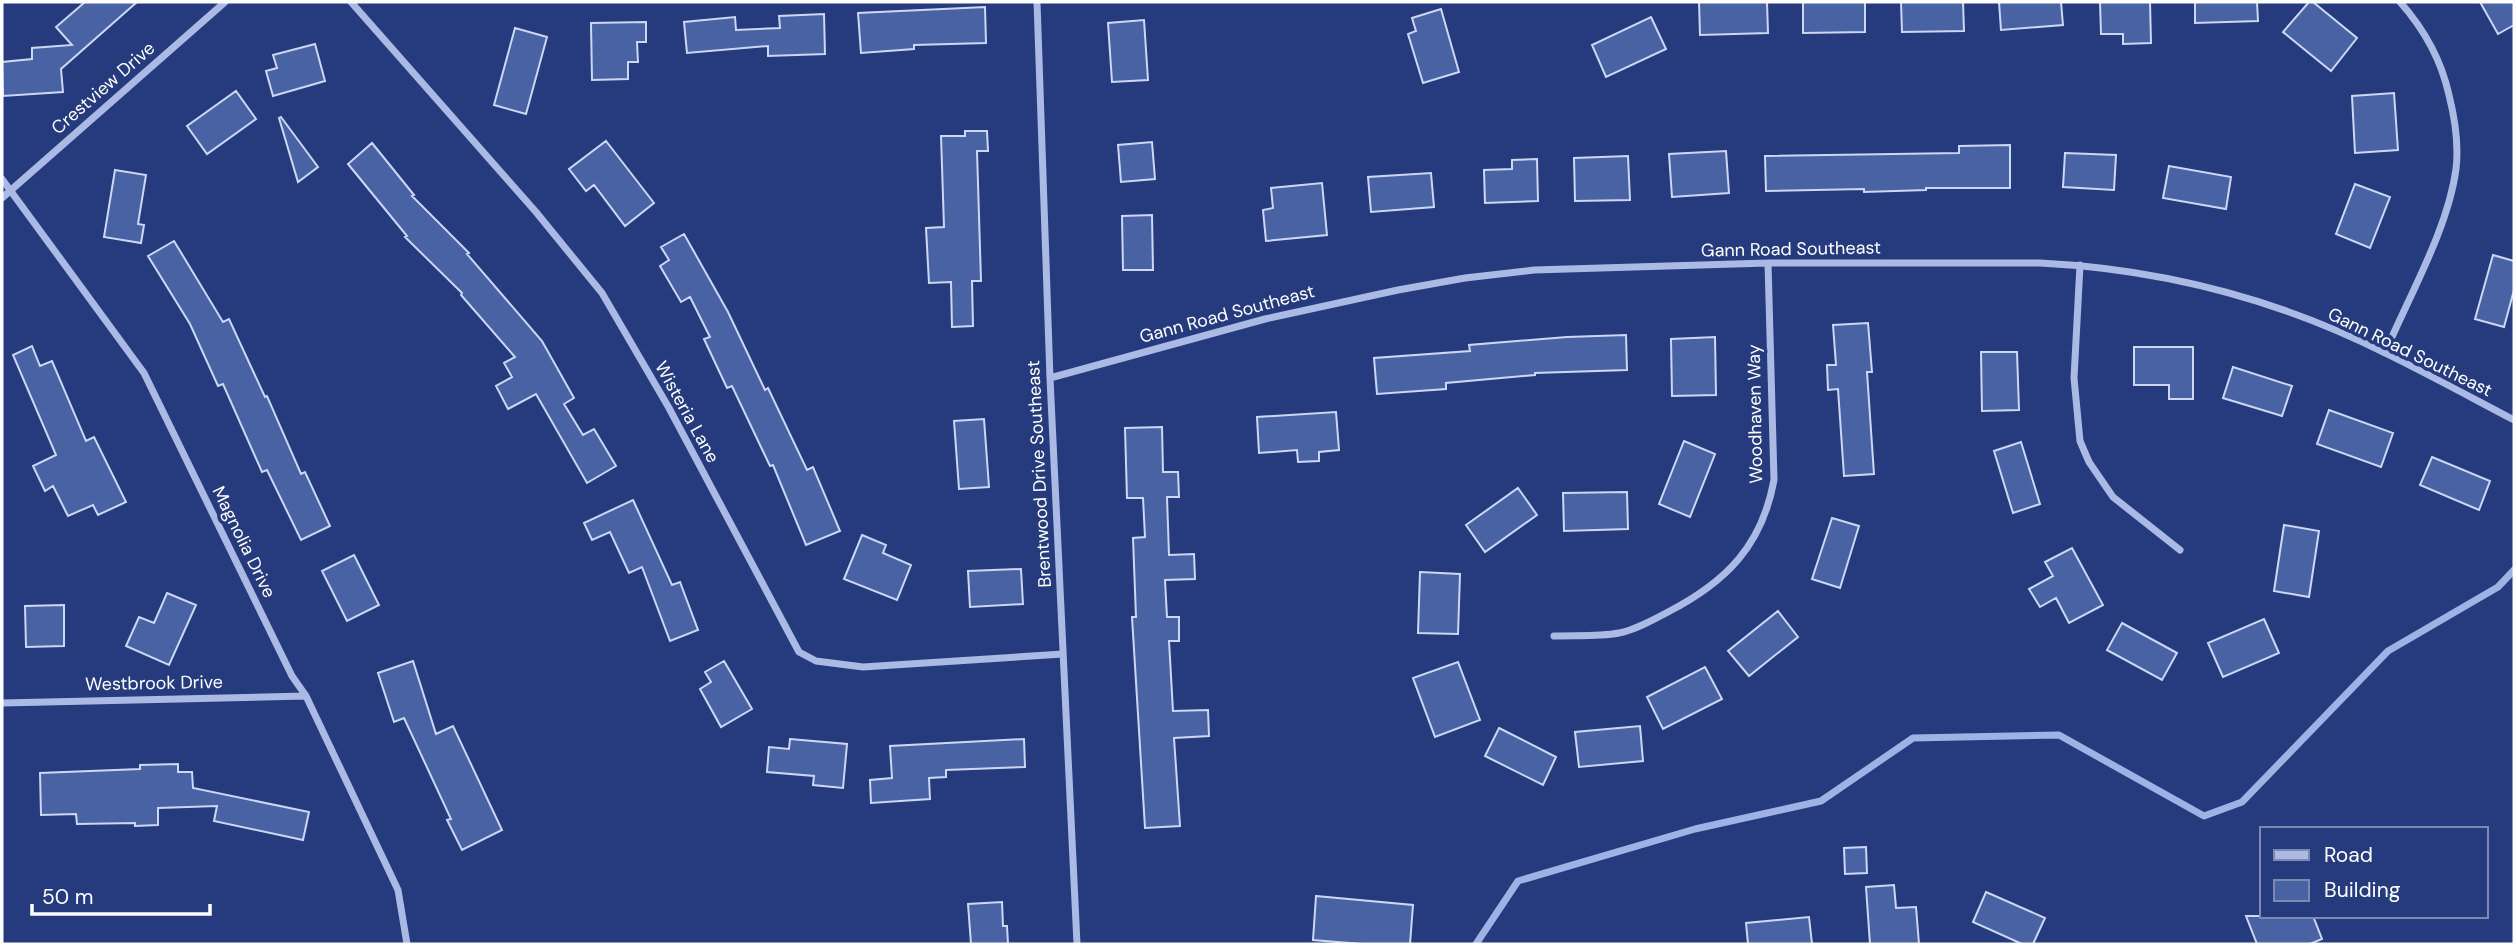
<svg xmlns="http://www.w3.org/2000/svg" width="2516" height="946" viewBox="0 0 2516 946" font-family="'DM Sans',sans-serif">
<rect width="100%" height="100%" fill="#253b7d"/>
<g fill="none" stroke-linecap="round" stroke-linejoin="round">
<path stroke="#9eb2e6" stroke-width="7" d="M1476,944L1518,881L1695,829L1821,801L1913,738L2059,735L2204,816L2242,802L2388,651L2498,587L2514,570"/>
</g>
<path fill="#4962a4" stroke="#ccd7f4" stroke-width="2" d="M85,2H137L61,69L63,92L3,96L2,62L32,59V48L72,45L56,27Z
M1699,2H1767L1768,33L1700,35Z
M1803,2H1865V32L1803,33Z
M1901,2H1963L1964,31L1902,32Z
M1999,2H2061L2063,25L2001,30Z
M2100,2H2150L2151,43L2123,44V34H2101Z
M2195,2H2257L2258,21L2195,23Z
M2309,2H2313L2357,38L2331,71L2283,32Z
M2480,2H2514V25L2498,34Z
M985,7L986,43L914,45V49L861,53L858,13Z
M1441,9L1459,72L1423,83L1408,34L1416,31L1412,18Z
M824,14L825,54L768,56V46L687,53L684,22L735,17L736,30L780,28L779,16Z
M1651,17L1666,49L1606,77L1592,45Z
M1144,20L1148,80L1112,82L1108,23Z
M646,22V42H637L638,62H628V79L592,80L591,23Z
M515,28L547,37L526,114L494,105Z
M315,44L325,81L273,96L266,71L277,68L273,55Z
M236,91L256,119L207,154L187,126Z
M2394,93L2398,150L2355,153L2352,96Z
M281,117L318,167L298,182L279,118Z
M965,131H987L988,151H977L981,281H972L973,326L952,327L951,282L929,283L926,228L944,227L941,136H965Z
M606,141L654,203L625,226L594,185L586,191L569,169Z
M1152,142L1155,179L1121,182L1118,145Z
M372,143L414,195L412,196L469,253L467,254L542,341L574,398L564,404L583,435L594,429L616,466L587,483L536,394L508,409L496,386L512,377L504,363L515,357L461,295L462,293L405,237L407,236L348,164Z
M2010,145V188H1926V190L1864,192V189L1766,191L1765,156L1959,153V146Z
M1726,151L1729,193L1672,197L1669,154Z
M2065,153L2116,155L2114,190L2063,187Z
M1628,156L1630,200L1575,201L1574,158Z
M1537,159L1538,201L1485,203L1484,170L1512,169V160Z
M2169,166L2231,177L2226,209L2163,198Z
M115,170L146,175L138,224L144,225L141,243L104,237Z
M1431,173L1434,207L1371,212L1368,177Z
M1322,183L1327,235L1266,241L1263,210L1273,208L1271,188Z
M2355,184L2390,197L2370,248L2336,234Z
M1152,215L1153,270H1123L1122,216Z
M684,234L728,312L765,390L768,388L807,470L813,467L840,531L806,545L773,465L770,466L732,386L727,388L704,339L710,337L690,297L681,302L660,266L669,260L661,247Z
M174,241L223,322L229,319L265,397L267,396L301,474L305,472L330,526L301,540L267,470L262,472L223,384L218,386L190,324L148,256Z
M2493,255L2514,261V290L2504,327L2475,319Z
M1868,323L1872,372H1867L1874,474L1844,476L1838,389L1828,390L1827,365H1836L1833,325Z
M1626,335L1627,370L1535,373V375L1446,383V389L1377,394L1374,358L1470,351L1469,345L1567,337Z
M1715,337L1716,395L1672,396L1671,339Z
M32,346L40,366L52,361L86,441L94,437L126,502L98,515L93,505L68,516L53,486L45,491L33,466L56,455L13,355Z
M2134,347H2193V399H2169V385H2134Z
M1981,352H2017L2019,410L1982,411Z
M2233,367L2292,386L2282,416L2223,398Z
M2329,410L2393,433L2381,467L2317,444Z
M1336,412L1339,450L1319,452V461L1298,462L1297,450L1259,453L1257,417Z
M984,419L989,487L959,489L954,421Z
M1162,427L1163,472H1178L1179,497H1167L1169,555L1194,554L1195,579L1165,580L1167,617H1179V641H1169L1173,711L1208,710L1209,736L1174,738L1180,826L1145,828L1132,617H1136L1133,538L1145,537L1143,498H1127L1125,428Z
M1684,441L1715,454L1690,517L1659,504Z
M2021,442L2040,504L2013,513L1994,451Z
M2432,457L2490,481L2479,510L2420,485Z
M1518,488L1537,515L1485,552L1466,525Z
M1627,492L1628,529L1564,531L1563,493Z
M633,500L672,585L680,582L698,630L670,641L642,567L629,573L610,532L592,540L584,523Z
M1832,518L1859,526L1840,588L1812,579Z
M2284,525L2319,531L2309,597L2274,591Z
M862,535L886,545L883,553L911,565L897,600L844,579Z
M2072,548L2103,605L2069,623L2056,598L2040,607L2029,589L2053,576L2045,562Z
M354,555L379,605L347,621L322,571Z
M1021,569L1023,604L970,607L968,571Z
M1420,572L1460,574L1458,634L1418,633Z
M167,593L196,605L169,665L126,646L139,617L154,623Z
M64,605V646L26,647L25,606Z
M1778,611L1798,637L1749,676L1728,651Z
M2264,619L2279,653L2223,677L2208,643Z
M2122,623L2177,653L2162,680L2107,650Z
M413,661L436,734L453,726L502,830L462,850L447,820L451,819L404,718L394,722L378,673Z
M724,661L752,709L721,727L700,689L711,682L705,672Z
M1458,662L1480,720L1435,737L1413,678Z
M1705,667L1722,699L1663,729L1647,697Z
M1640,726L1643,761L1579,767L1575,732Z
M1499,728L1556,757L1543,785L1485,756Z
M790,739L847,744L843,788L813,785L814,776L767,772L769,747L789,749Z
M1024,739L1025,767L946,770V777L929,778L930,799L871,803L870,780L892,778L890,746Z
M178,764V772H192L193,788L309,812L303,840L214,821L217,806L158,808V825L135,826V823L77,824L76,814L41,815L40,773L140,769V765Z
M1866,847L1867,873L1845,874L1844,848Z
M1894,885L1896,908L1916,907L1919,944H1870L1866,887Z
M1986,892L2045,918L2033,944H2022L1973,922Z
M1316,896L1413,905L1410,944H1362L1313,940Z
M1002,902L1003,926H1007L1008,944H971L968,904Z
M2246,916H2313L2322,939L2310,944H2257Z
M1809,917L1812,944H1748L1746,923Z"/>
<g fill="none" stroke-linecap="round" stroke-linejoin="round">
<path stroke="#aabae5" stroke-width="7" d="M351,2L536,212L602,293L669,408L799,652L816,661L863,667L1063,654
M1037,2L1050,378L1077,944
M2,179L144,373L292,676L306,696L398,890L407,944
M2,198L225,2
M2080,265L2074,378L2080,441L2089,462L2113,497L2180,550
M2385,353C2409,296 2448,229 2456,169C2459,144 2455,119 2449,95C2441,59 2424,29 2400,2
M1050,378L1265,319L1398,290L1465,278L1534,270L1768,263H2040C2161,269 2278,299 2387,354C2430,375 2472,398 2514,420
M1554,636C1575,635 1598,637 1619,633C1635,630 1653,620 1668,612C1726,582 1762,546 1774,480L1768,263
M2,703L306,696"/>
</g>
<g text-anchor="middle" stroke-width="7" stroke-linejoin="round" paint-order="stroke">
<g font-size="18" fill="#fff" stroke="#253b7d">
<text transform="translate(103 88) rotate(-41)" y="6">Crestview Drive</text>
<text transform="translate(1791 249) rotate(-1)" y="6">Gann Road Southeast</text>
<text transform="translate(1227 314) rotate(-15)" y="6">Gann Road Southeast</text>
<text transform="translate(2410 352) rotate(26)" y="6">Gann Road Southeast</text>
<text transform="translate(687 412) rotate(61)" y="6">Wisteria Lane</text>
<text transform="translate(1755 414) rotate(-91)" y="6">Woodhaven Way</text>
<text transform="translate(1039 474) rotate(-93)" y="6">Brentwood Drive Southeast</text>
<text transform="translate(244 542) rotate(64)" y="6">Magnolia Drive</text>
<text transform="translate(154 683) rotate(-1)" y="6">Westbrook Drive</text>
</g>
</g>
<rect width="2516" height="946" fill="none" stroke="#ffffff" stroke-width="7"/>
<rect x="2260" y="827" width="228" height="91" fill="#253b7d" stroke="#7c89b1" stroke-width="2"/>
<rect x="2274" y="850" width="35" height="10" fill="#aabae5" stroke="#7c89b1" stroke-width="2"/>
<text x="2324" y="862" font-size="21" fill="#ffffff">Road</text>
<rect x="2274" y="880" width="35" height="21" fill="#4962a4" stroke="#7c89b1" stroke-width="2"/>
<text x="2324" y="897" font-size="21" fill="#ffffff">Building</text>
<path d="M32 904v10h178v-10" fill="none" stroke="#ffffff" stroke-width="3.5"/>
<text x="42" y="904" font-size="21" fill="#ffffff" stroke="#253b7d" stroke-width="5" paint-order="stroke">50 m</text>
</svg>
